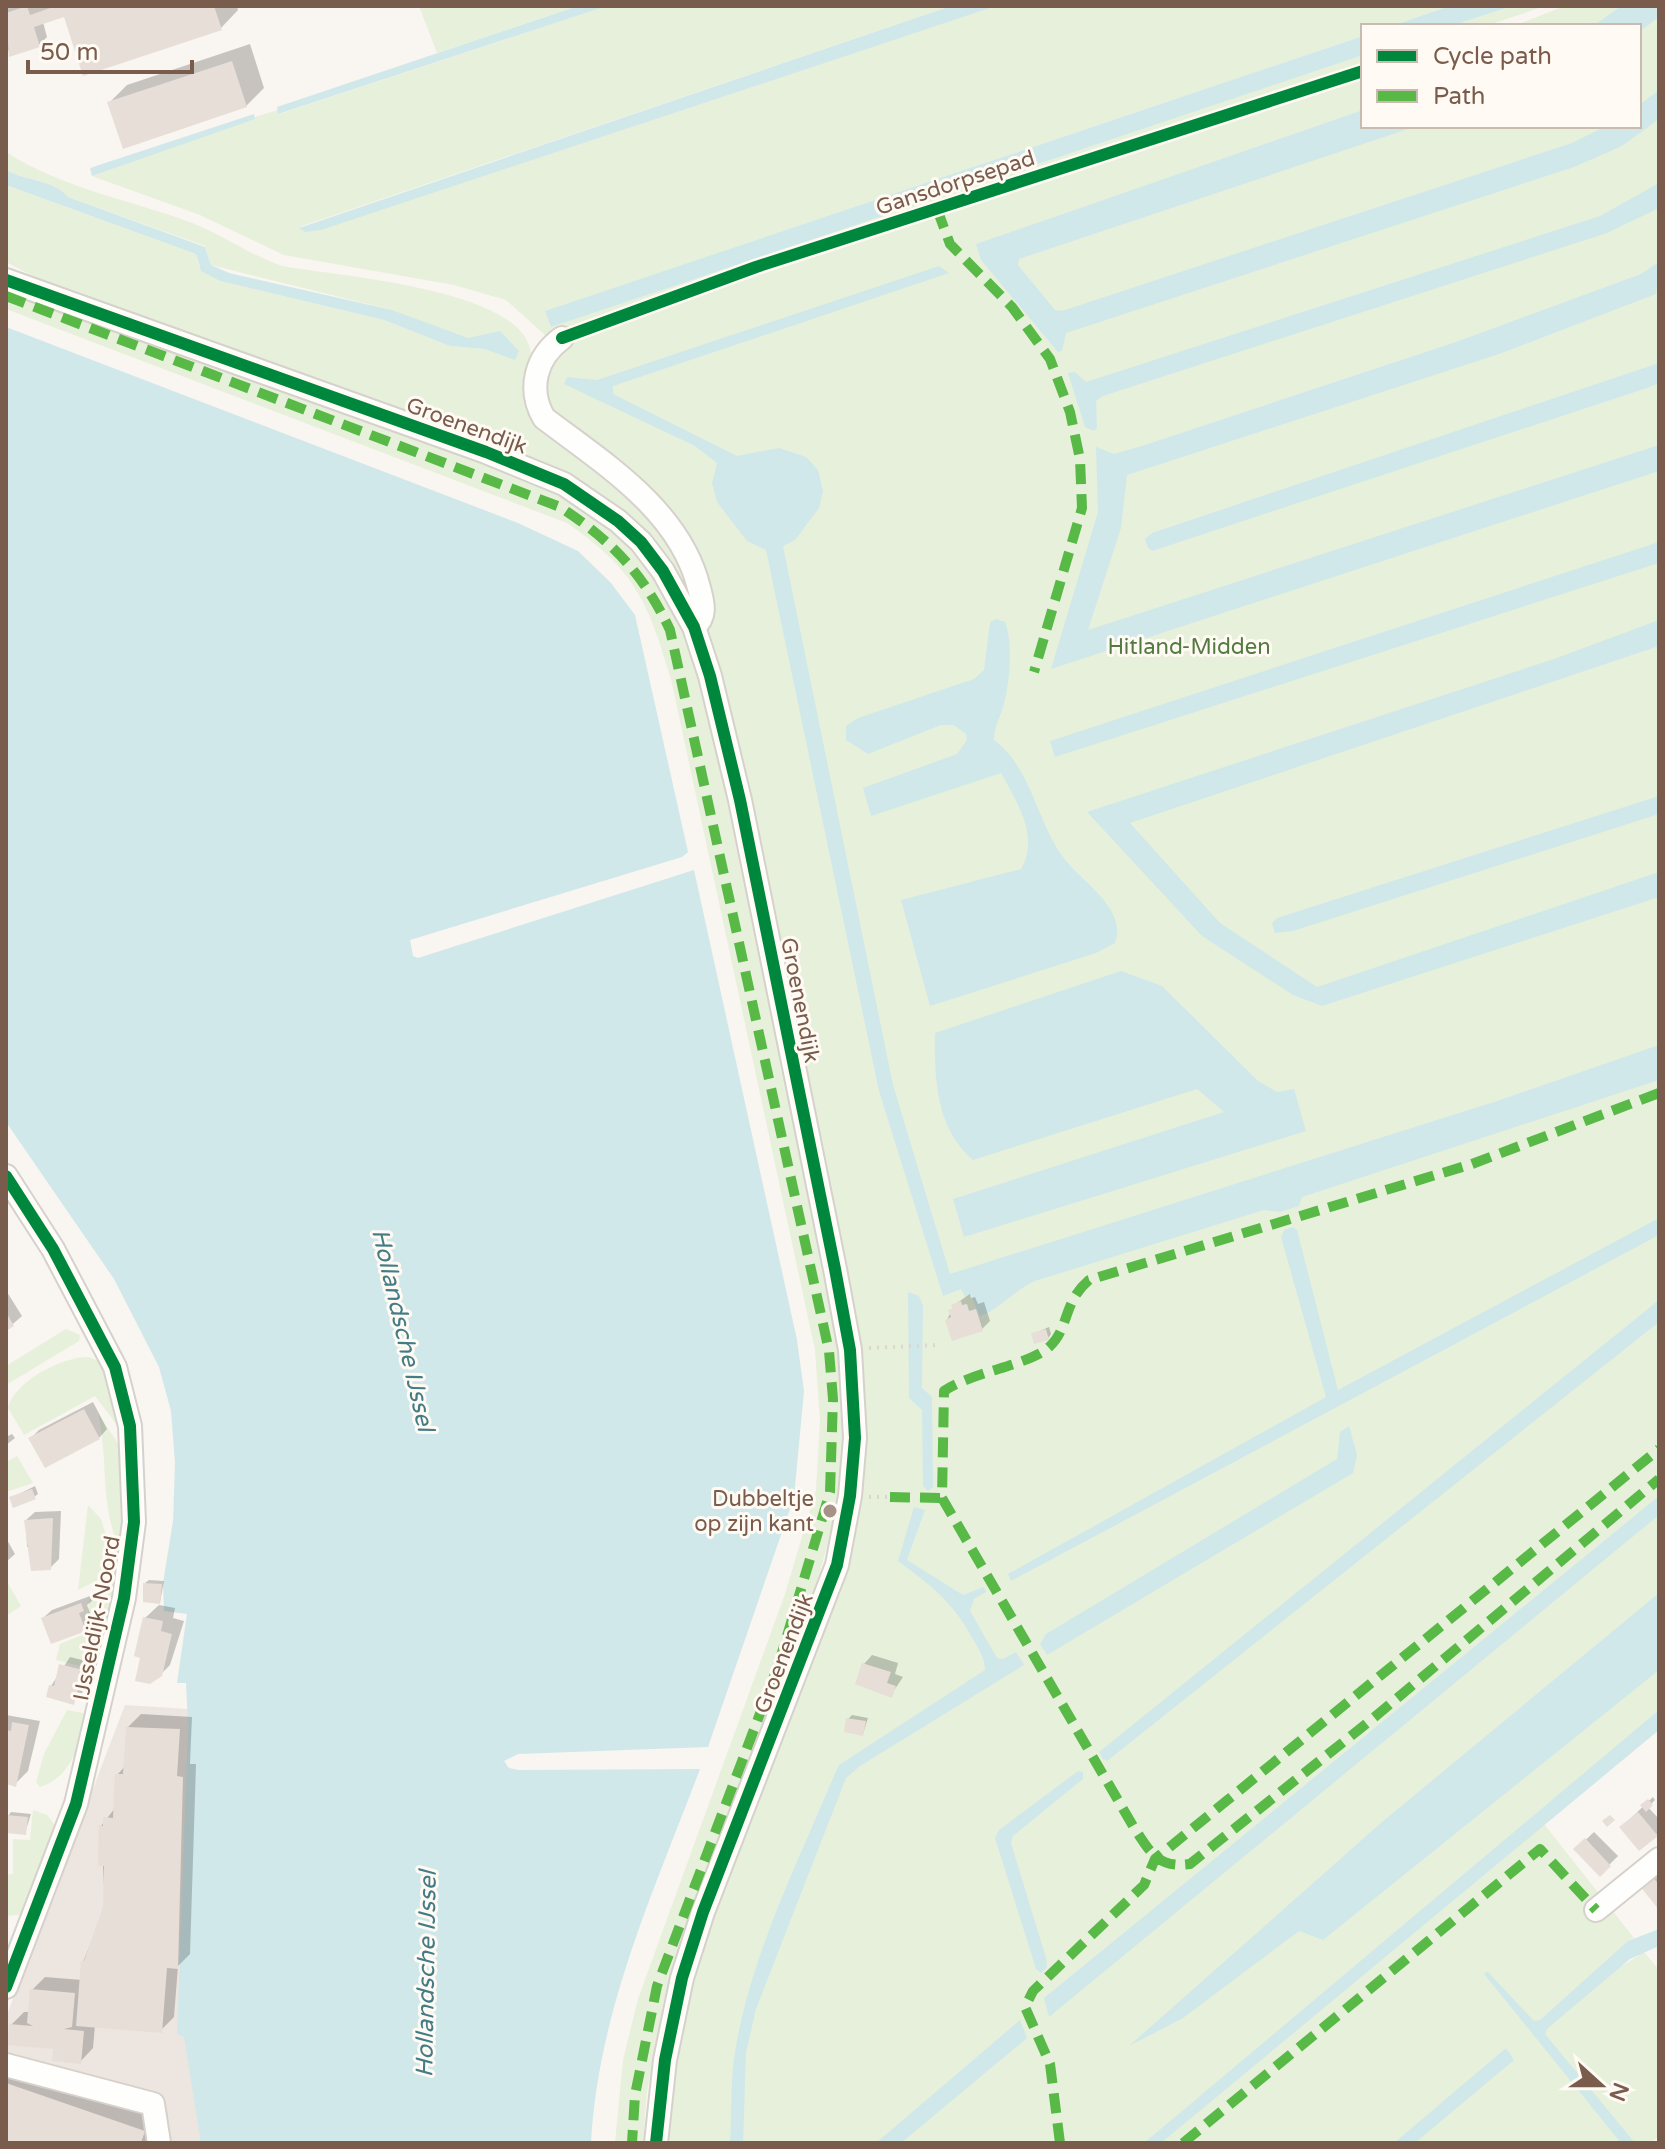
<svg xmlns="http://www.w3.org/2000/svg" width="1665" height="2149" viewBox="0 0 1665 2149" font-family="'Varela Round',sans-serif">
<rect width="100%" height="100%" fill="#f9f5f0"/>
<path fill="#ede5e0" d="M125,1705L218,1711L246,2143H6V2017Z"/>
<path fill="#e7f0db" d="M419,6H578L437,53Z
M607,6H951L302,226L305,232L996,6H1450L1391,26H1363V36L546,311L551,327L780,244L1363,55V66L768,258L557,336H546L506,300L454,285L284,255L200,215L92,176L255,117L278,110L279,114Z
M1512,6H1545L1486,26H1451Z
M1565,6H1659V1718L1518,1845L1544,1824L1634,1938L1628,1941L1622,1966L1644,1952L1659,1970V2136L1651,2143H661L673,2051L696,1955L832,1595L839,1596L846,1576L843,1574L848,1273L693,603L624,518L60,290L6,262V185L196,254L199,267L220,281L384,320L450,346L484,349L515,360L392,310L211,265L205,246L68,197C53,179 28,182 6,170V152C61,188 131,200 192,223C223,235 250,255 282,266C338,276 506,288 528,343C546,386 496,394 553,433L559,420L546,394L545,371L568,342L594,329L772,266L1363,75V126H1639V26H1514Z
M6,282L544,483C566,497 593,509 612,526C662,572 688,633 706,698L840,1338L845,1435L842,1491L816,1586L664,2000L647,2091L643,2143H615L623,2060L638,1999L785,1594L816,1490L820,1421L815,1350L671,679C648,602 636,571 567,523L6,309Z
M66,1329L80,1335L79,1341L6,1385V1366Z
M89,1357L103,1363L120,1429L95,1396L24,1435L8,1408C14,1381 64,1356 89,1357Z
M98,1413L124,1453L126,1482L119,1548C99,1500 109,1461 98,1413Z
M17,1456L33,1483L6,1492V1462Z
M88,1505L101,1519L113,1559L98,1580L78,1590Z
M116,1579L97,1670L56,1660L60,1644L87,1633L89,1598Z
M6,1580L21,1606L6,1616Z
M67,1710L88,1714C81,1742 71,1778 40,1787L36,1782L44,1754Z
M33,1810L47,1815L57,1828L24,1914L6,1916V1875L13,1874V1839L30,1840Z"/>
<path fill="#d0e8ea" d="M578,6H607L278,114L277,107Z
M951,6H996L321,230L305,232L299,228Z
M1450,6H1512L1451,26H1391Z
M1621,6H1659V17L1639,32V26H1593Z
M1363,36V55L551,327L545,311Z
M1659,90V119L1622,146L1574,167L1066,333L1062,351L1058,352L981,260L976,244L1363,110V126H1417L1019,259L1018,265L1055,310L1062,311L1572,143L1606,126H1639V105Z
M254,114L255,119L92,176L90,168Z
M6,170C28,182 53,179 68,197L205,247L211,265L229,273L392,310L468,338L500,331L519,351L515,360L484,349L450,346L384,320L220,281L201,271L196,254L6,185Z
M1659,183V208L1607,233L1103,396L1096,401L1097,428L1094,431L1085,427L1068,373L1075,372L1086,382L1600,216Z
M1659,262L1656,294L1499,354L1127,475L1121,528L1088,630L1659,445V471L1051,669L1098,512L1096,447L1114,454L1145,445L1456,342L1641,274Z
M939,266L949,273L613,386V394L737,456L779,448L806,457L818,470L823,491L819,508L795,540L783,546L893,1085L950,1274L1497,1101L1659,1045V1080L1302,1197L1299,1206L1280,1212L1264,1210L1035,1281C1014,1290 1001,1309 980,1316L971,1295L965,1297L961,1289L943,1296L879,1091L766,550L747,541L717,502L712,483L717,463L695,446L564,384L567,377L597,380Z
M6,327L518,523L578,551L611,583L635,615L688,852L682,857L410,940L413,956L418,958L694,870L797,1340L804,1391L794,1497L708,1747L518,1754L504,1761L509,1768L519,1770L700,1769C654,1891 598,2011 591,2143H201L184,2037L177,2034L188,1727L186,1683H177L187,1614L164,1611L163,1583L173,1521L175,1463L171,1411L159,1367L114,1279L6,1122Z
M1659,363V383L1647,388L1152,551L1148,548L1145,539L1152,533Z
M1659,542V563L1055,757L1050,741Z
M996,619L1005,622C1013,641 1010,682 1004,703C1001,717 994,726 994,740C1031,767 1036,820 1063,857C1080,881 1128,908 1115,943L1096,953L930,1006L901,900L1021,869C1040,837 1017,802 1001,773L871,816L863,788L957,754L967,740L966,734L954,725H941L868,754L846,740V726L858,718L974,679L984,670L990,622Z
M1659,620V646L1130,823L1220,923L1317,987L1659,872V897L1322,1006L1293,995L1202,936L1087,812L1554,659Z
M1659,796V814L1293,931L1275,933L1272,923L1277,918Z
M1121,971L1162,986L1258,1081L1277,1092L1294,1089L1306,1131L964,1237L953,1199L1224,1112L1197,1089L973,1160C936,1129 934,1078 935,1033Z
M1659,1218V1235L1011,1581L1008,1574L1326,1397L1281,1237L1284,1230L1293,1227L1297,1230L1338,1390Z
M908,1292L919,1296L923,1306L922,1388L932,1397L933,1487L928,1491L923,1486L922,1410L909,1398Z
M1659,1300V1322L1107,1761L1103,1759L1099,1752Z
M1349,1426L1357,1455L1353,1473L1047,1655L1040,1644L1046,1634L1337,1459L1340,1432Z
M1659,1496V1515L1049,2017L1044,1998Z
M914,1507L925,1510L907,1560L963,1595L984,1587L986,1592L974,1599L970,1611L997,1658L1003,1659L1016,1652L1024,1665L860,1766L846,1778L756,2009L746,2053L743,2143H730C732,2111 730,2077 736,2046C753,1950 799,1860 836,1771L839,1765L985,1670C985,1659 980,1651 974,1641C953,1602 933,1587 898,1561Z
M1659,1593V1670L1323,1940L1299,1931L1183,2018L1129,2046L1382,1822Z
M1659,1710V1730L1161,2143H1144Z
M1078,1771L1083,1772V1779L1013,1836L1011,1843L1046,1958L1047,1967L1041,1973L1036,1969L995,1838L999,1830Z
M1659,1929V1946L1630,1959L1548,2028L1545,2034L1635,2143H1621L1484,1974L1487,1971L1534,2021L1540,2020L1628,1941Z
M1020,2020L1027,2038L901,2143H876Z
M1506,2048L1514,2060L1415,2143H1394Z"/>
<path fill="#0003" d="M15,6H237L238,10L221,28L65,13L43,22L47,37L39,45L10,55L6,43V9Z
M250,44L264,88L246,106L109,103L127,85Z
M7,1292L22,1316L6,1330V1293Z
M970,1294L971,1298L975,1297L978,1304L984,1302L990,1321L982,1329L947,1320L954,1305Z
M1049,1327L1051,1334L1048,1338L1033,1334Z
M93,1402L107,1429L99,1438H31L39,1430Z
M12,1434L15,1438L6,1445V1437Z
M35,1486L38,1494L34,1497L11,1498Z
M61,1511L59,1559L50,1568L32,1547H27L26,1520L35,1512Z
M6,1538L15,1554L6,1562Z
M149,1580L164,1581L160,1602L145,1583Z
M90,1596L92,1601L87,1605L93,1621L85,1629L43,1618L52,1610Z
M159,1605L175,1608L173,1618L184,1621L170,1665L161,1674L145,1618Z
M872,1655L898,1663L895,1674L903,1677L891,1695L858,1683L864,1664Z
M70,1657L90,1662L82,1694L73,1702L51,1686Z
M141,1714L192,1717L190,1764H196L190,1954L178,1966L174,2017L161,2030L95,2025L93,2048L80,2062L11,2025L24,2012H30L32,1990L45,1977L82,1980L83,1962L105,1908L101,1826L115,1808L117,1775L126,1765L128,1727Z
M6,1715L40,1721L28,1771L15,1784L6,1782Z
M852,1715L868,1718L863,1734L848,1719Z
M1653,1797L1655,1800L1648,1807L1659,1819V1832L1640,1849L1630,1819Z
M11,1812L31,1814L25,1833L8,1816Z
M1594,1832L1618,1856L1600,1874L1576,1849Z
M1659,1871V1907L1642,1886Z
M6,2063L162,2113L152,2143H6Z"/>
<path fill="#e6ded7" d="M27,6L30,15L56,6H214L222,30L83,76L64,17L34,27L40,47L9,57L6,13Z
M232,61L247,107L123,149L107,102Z
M961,1301L962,1305L967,1304L969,1311L976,1309L983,1331L952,1341L945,1320L951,1317L948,1310L953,1308L951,1305Z
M6,1312L14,1326L6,1331Z
M1046,1329L1049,1340L1034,1344L1031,1333Z
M84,1409L100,1439L45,1468L28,1438Z
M32,1489L36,1499L13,1508L9,1497Z
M53,1518L51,1570L31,1571L24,1520Z
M143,1583L162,1584L160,1604L143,1602Z
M81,1603L84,1611L79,1613L86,1631L51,1644L41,1618Z
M143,1617L163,1621L161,1631L172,1634L162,1676L150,1684L135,1681L140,1658L134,1656Z
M862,1663L891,1672L887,1683L896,1686L892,1698L855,1684Z
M59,1664L83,1670L74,1705L46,1697L49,1685L54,1686Z
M846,1718L866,1721L863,1736L844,1732Z
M12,1722L29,1725L16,1787L6,1784V1730L11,1731Z
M126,1727L180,1729L177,1776L183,1777L178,1969L167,1968L162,2033L76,2026L81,1961H84L103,1907L104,1866H98L99,1825L103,1826V1817L113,1818L115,1774H123Z
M1648,1799L1653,1805L1646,1812L1640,1805Z
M1638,1812L1658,1836L1639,1851L1619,1827Z
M6,1815L28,1817L26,1835L6,1833Z
M1610,1815L1615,1820L1607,1827L1602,1821Z
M1585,1838L1611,1866L1600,1877L1573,1849Z
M1652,1876L1659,1885V1910L1640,1886Z
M30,1989L75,1993L72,2027L64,2029L84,2031L81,2064L52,2061L53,2049L8,2045L9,2024L33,2026L27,2023Z
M6,2083L145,2131L141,2143H6Z"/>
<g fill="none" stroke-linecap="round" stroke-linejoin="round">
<g stroke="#d7d1cb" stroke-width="26">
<path id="minor" d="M6,280L486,452L564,484L618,521L641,542L663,571L694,627L710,676L740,800L835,1269L850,1350L855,1438L850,1496L837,1565L703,1912L682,1978L665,2060L656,2143
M562,338C536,357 527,389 544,418C603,463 680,510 699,588C703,603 707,616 694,627
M6,1176L53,1249L115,1367L130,1426L134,1522L124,1598L76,1804L6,1987
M1596,1910L1659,1859
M6,2065L153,2104L159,2143"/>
</g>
<path stroke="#dcd5d0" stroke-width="4" stroke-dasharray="2 6" stroke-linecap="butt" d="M869,1348L939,1345
M869,1497H890"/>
<use href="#minor" stroke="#fefefd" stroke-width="22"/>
<path stroke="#58b947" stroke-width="10" stroke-dasharray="20 10" stroke-linecap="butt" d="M937,209L950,244L1012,307L1050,359L1070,412L1080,459L1082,508L1034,672
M6,296L560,507C612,541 643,573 670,630L829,1351L833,1399L830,1492L778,1666L657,1986L635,2095L632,2143
M1659,1093L1472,1164L1089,1280C1062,1303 1070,1329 1048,1348C1028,1365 972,1372 944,1391L942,1498L1133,1826C1149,1850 1157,1869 1190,1864L1371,1720L1659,1479
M890,1497L942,1498
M1060,2143L1050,2064L1025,2007L1033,1991L1144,1885L1155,1859L1659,1449
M1183,2143L1540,1849L1596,1910"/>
<g stroke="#fffaf3" stroke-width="17">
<path id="cycleway" d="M6,280L486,452L564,484L618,521L641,542L663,571L694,627L710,676L740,800L835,1269L850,1350L855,1438L850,1496L837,1565L703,1912L682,1978L665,2060L656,2143
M562,338L756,267L1363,71
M6,1176L53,1249L115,1367L130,1426L134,1522L124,1598L76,1804L6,1987"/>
</g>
<use href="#cycleway" stroke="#00873e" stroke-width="12"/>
</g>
<circle fill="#a69286" stroke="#fffaf3" stroke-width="3" cx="830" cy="1511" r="8"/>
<g text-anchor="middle" stroke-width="6" stroke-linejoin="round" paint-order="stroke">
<g font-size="22" fill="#7a5c4d" stroke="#fffaf3">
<text transform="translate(955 182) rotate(-18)" y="8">Gansdorpsepad</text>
<text transform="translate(467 425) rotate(20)" y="8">Groenendijk</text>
<text transform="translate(801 1000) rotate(79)" y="8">Groenendijk</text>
<text transform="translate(96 1618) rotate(-79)" y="8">IJsseldijk-Noord</text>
<text transform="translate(783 1653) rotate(-69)" y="8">Groenendijk</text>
</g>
<g font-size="22" fill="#537a41" stroke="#fffaf3">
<text x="1189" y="654">Hitland-Midden</text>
</g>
<g font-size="22" fill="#7a5c4d" stroke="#fffaf3" text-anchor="end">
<text x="814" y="1506">Dubbeltje<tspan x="814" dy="25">op zijn kant</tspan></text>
</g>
<g font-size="24" font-style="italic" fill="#437c86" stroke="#fffaf3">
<text transform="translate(403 1330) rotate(77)" y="8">Hollandsche IJssel</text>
<text transform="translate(426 1974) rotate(-89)" y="8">Hollandsche IJssel</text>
</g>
</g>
<rect width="1665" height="2149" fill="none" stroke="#7a5c4d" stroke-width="16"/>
<rect x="1361" y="24" width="280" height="104" fill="#fffaf3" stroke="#cabbb1" stroke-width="2"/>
<rect x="1377" y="50" width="40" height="12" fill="#00873e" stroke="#cabbb1" stroke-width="2"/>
<text x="1433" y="64" font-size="24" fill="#7a5c4d">Cycle path</text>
<rect x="1377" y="90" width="40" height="12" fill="#58b947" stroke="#cabbb1" stroke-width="2"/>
<text x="1433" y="104" font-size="24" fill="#7a5c4d">Path</text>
<g transform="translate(1601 2085) rotate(111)" stroke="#fffaf3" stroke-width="6" paint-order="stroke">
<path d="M0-6L14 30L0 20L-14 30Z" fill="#7a5c4d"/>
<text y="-12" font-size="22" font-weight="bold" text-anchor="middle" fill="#7a5c4d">N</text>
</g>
<path d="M28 60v12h164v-12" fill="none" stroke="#7a5c4d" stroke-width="4"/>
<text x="40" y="60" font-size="24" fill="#7a5c4d" stroke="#fffaf3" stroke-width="6" paint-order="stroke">50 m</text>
</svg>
